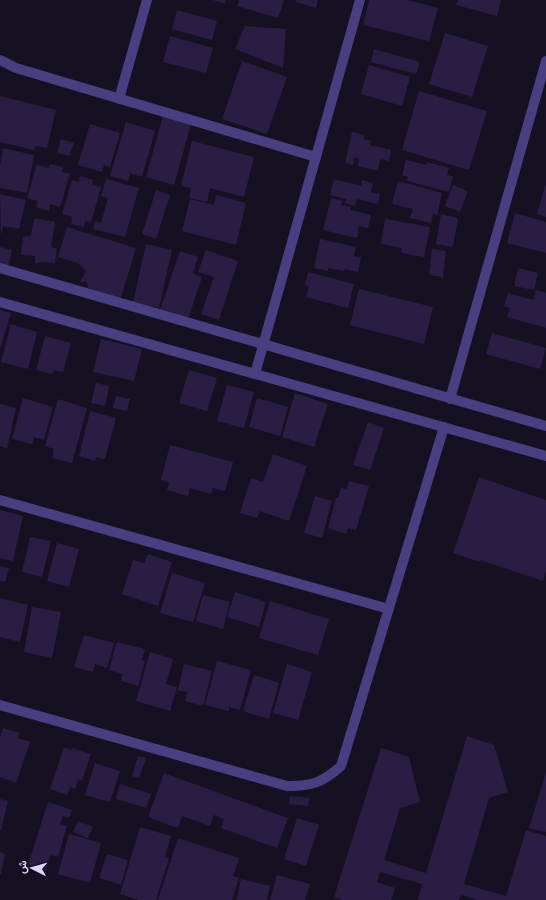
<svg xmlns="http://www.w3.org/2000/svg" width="546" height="900" viewBox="0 0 546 900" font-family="Figtree,Vazirmatn,sans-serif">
<rect width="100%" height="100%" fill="#161023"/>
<path fill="#2a1d43" d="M213,0H226L225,4Z
M239,0H284L278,18L237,6Z
M296,0H318L316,8L296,2Z
M369,0H407L438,8L429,41L363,25Z
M458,0H501L497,16L456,5Z
M177,10L217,21L212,40L172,29Z
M245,26L286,29L283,68L235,49Z
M445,33L488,46L472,97L429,84Z
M170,36L213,48L206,73L163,62Z
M374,49L420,62L416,74L371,62Z
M242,61L287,77L267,134L222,119Z
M369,65L410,77L402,106L361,94Z
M419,91L487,111L469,170L402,150Z
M0,96L56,110L47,148L36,146L34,150L0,142Z
M163,116L191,124L174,185L146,177Z
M126,122L155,131L142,177L130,173L128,181L110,176Z
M90,124L120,133L110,167L104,165L102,172L78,165Z
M352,132L364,135V139L371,141L370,145L391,150L389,161L380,159L378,171L358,166L359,159L354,157L353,165L345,163Z
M61,139L74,143L69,156L57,153Z
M192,141L254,157L244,197L210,188L207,202L189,198L191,188L181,186Z
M3,148L34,155L27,193L0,188V166Z
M406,160L426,165L427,162L449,168L447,175L453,176L449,192L407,181L408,177L402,175Z
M37,164L48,168L50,164L63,167L62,172L70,174L60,207L50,204L49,211L36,207L38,201L27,198Z
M80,176L93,180L92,185L101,187L91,222L85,221L84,227L71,224L72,217L62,214L72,180L79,182Z
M106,179L139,188L125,237L93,229L95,221L101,223L108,198L101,196Z
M334,179L361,186L362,180L373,183L371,192L380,194L378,204L357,199L355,206L345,203L346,199L330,195Z
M398,181L442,193L437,215L433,214L431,223L410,218L413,209L392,204Z
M546,183V217L537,214Z
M453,185L468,191L460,212L445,206Z
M156,190L170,195L156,239L142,234Z
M0,194L26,200L19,229L3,226L1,236Z
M216,195L246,203L236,245L182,231L190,199L214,205Z
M331,198L342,201L341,205L351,207L350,210L371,215L368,228L359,226L357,238L323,230Z
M515,213L546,222V253L507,243Z
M441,214L458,218L453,247L436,244Z
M34,218L55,222L51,247L57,249L55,263L44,262L35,264V256L21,255L23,237L31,235Z
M385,219L430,227L424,257L401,253L402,248L381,244Z
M67,227L136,248L120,300L90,291L86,281L80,282L86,271L78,263L58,257Z
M320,239L356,247L354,256L361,257L358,272L345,269L344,271L328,268V271L314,268Z
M146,244L172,250L159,308L133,302Z
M0,247L12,250L8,267L0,265Z
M432,249L446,251L443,277L429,275Z
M206,250L238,261L219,320L201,314L214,277L198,272Z
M180,251L198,257L193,273L202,277L188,319L160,310Z
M518,268L538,273L534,290L514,286Z
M308,272L354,284L348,308L306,297L309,286L305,285Z
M359,289L433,307L424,344L350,325Z
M536,290L546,293V328L507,317L510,308L504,306L508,293L533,300Z
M0,310L11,313L0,349Z
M11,324L37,332L28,369L1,362Z
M492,333L546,348L540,369L486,354Z
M45,336L71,343L63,372L54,370L52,374L36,370Z
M101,339L142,349L134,381L93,372Z
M189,370L217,378L207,411L179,403Z
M96,383L109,386L105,406L91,403Z
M227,385L254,392L244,428L217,421Z
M295,393L328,404L314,447L282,437Z
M116,396L130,399L127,411L113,408Z
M23,398L53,407L44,440L34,437L32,444L12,439Z
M257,398L288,407L280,436L249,427Z
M58,399L87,408L72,463L52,458L54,449L45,446Z
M0,404L16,408L7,448L0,446Z
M90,411L116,418L105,459L96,457L95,461L79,456Z
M368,422L384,428L370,470L353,465Z
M170,445L233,462L225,491L213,488L211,494L190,488L188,496L167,490L169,483L161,480Z
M273,454L307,466L289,521L260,511L257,518L240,513L251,478L263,482Z
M479,477L546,500V571L543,581L480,560L479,562L453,553Z
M349,481L369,486L356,530L348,528L346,534L328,528L336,498H338L341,488L347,489Z
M315,496L332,501L322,538L304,533Z
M0,510L23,516L13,561L0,558Z
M30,537L51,541L42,577L22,572Z
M57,543L79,549L69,587L47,581Z
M148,554L172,562L158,606L122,594L133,560L144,563Z
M0,566L9,568L5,582L0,581Z
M172,573L205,583L193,622L160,613Z
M235,592L266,602L259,627L227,617Z
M203,595L230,602L223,629L196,621Z
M0,598L28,605L20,642L0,637Z
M270,601L329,619L318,655L259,638Z
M32,607L61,612L52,658L24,652Z
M84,635L114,643L107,668L95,664L93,672L74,667Z
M117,642L145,649L142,660L145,661L138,686L121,681L123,674L109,670Z
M150,652L173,659L166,684L177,687L170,711L136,701Z
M217,661L251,670L240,710L229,707V711L205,705Z
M184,664L212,671L203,706L185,701L187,692L178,690Z
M287,664L312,672L298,720L273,713Z
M254,675L279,683L269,719L243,711Z
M3,728L20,733L18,738L30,742L16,783L0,777V738Z
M467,736L494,745L508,792L489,798L464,884L506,896L526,830L546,836V900H477L461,895L459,900H418L422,884L380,872L377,882L395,888L391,900H343L334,897L381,748L409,757L420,802L400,808L384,860L426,873Z
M64,747L72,750V748L91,754L82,781L78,779L75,789L70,787L67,795L50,789Z
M138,756L146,758L139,778L132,776Z
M95,763L120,771L110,802L85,795Z
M546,772V832L529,828Z
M164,773L288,818L277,848L221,828L224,819L214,815L210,826L182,816L178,828L148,817Z
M120,784L151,794L146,808L116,799Z
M290,796L309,798L308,806L289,804Z
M0,799L8,801L1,830H0Z
M48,802L72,810L69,818L63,816L60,824L67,826L58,857L51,855L46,871L28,865Z
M297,818L319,825L306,866L284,859Z
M78,821L93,827L88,838L73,832Z
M140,827L171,836L165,857L169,858L156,900H139L120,894Z
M69,834L101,843L90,883L58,874Z
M178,838L239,858L233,876L239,878L232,900H158Z
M0,852L5,854L1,874H0Z
M107,854L128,860L121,885L99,878Z
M277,875L310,884L305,900H270Z
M241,879L270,886L267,900H236Z"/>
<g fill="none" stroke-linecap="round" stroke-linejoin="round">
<path stroke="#493e7f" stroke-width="10" d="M0,60L16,68L316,157
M119,99L147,0
M0,268L546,426
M0,302L546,456
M255,374L360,0
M450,399L546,61
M0,500L389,609
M0,705L287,786C312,786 322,783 341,766L444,427"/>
</g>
<g transform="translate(32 868) rotate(276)" stroke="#161023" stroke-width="3" paint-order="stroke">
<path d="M0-3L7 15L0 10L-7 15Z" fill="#ded4fc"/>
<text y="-6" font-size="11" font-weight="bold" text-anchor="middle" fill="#ded4fc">ش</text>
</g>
</svg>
